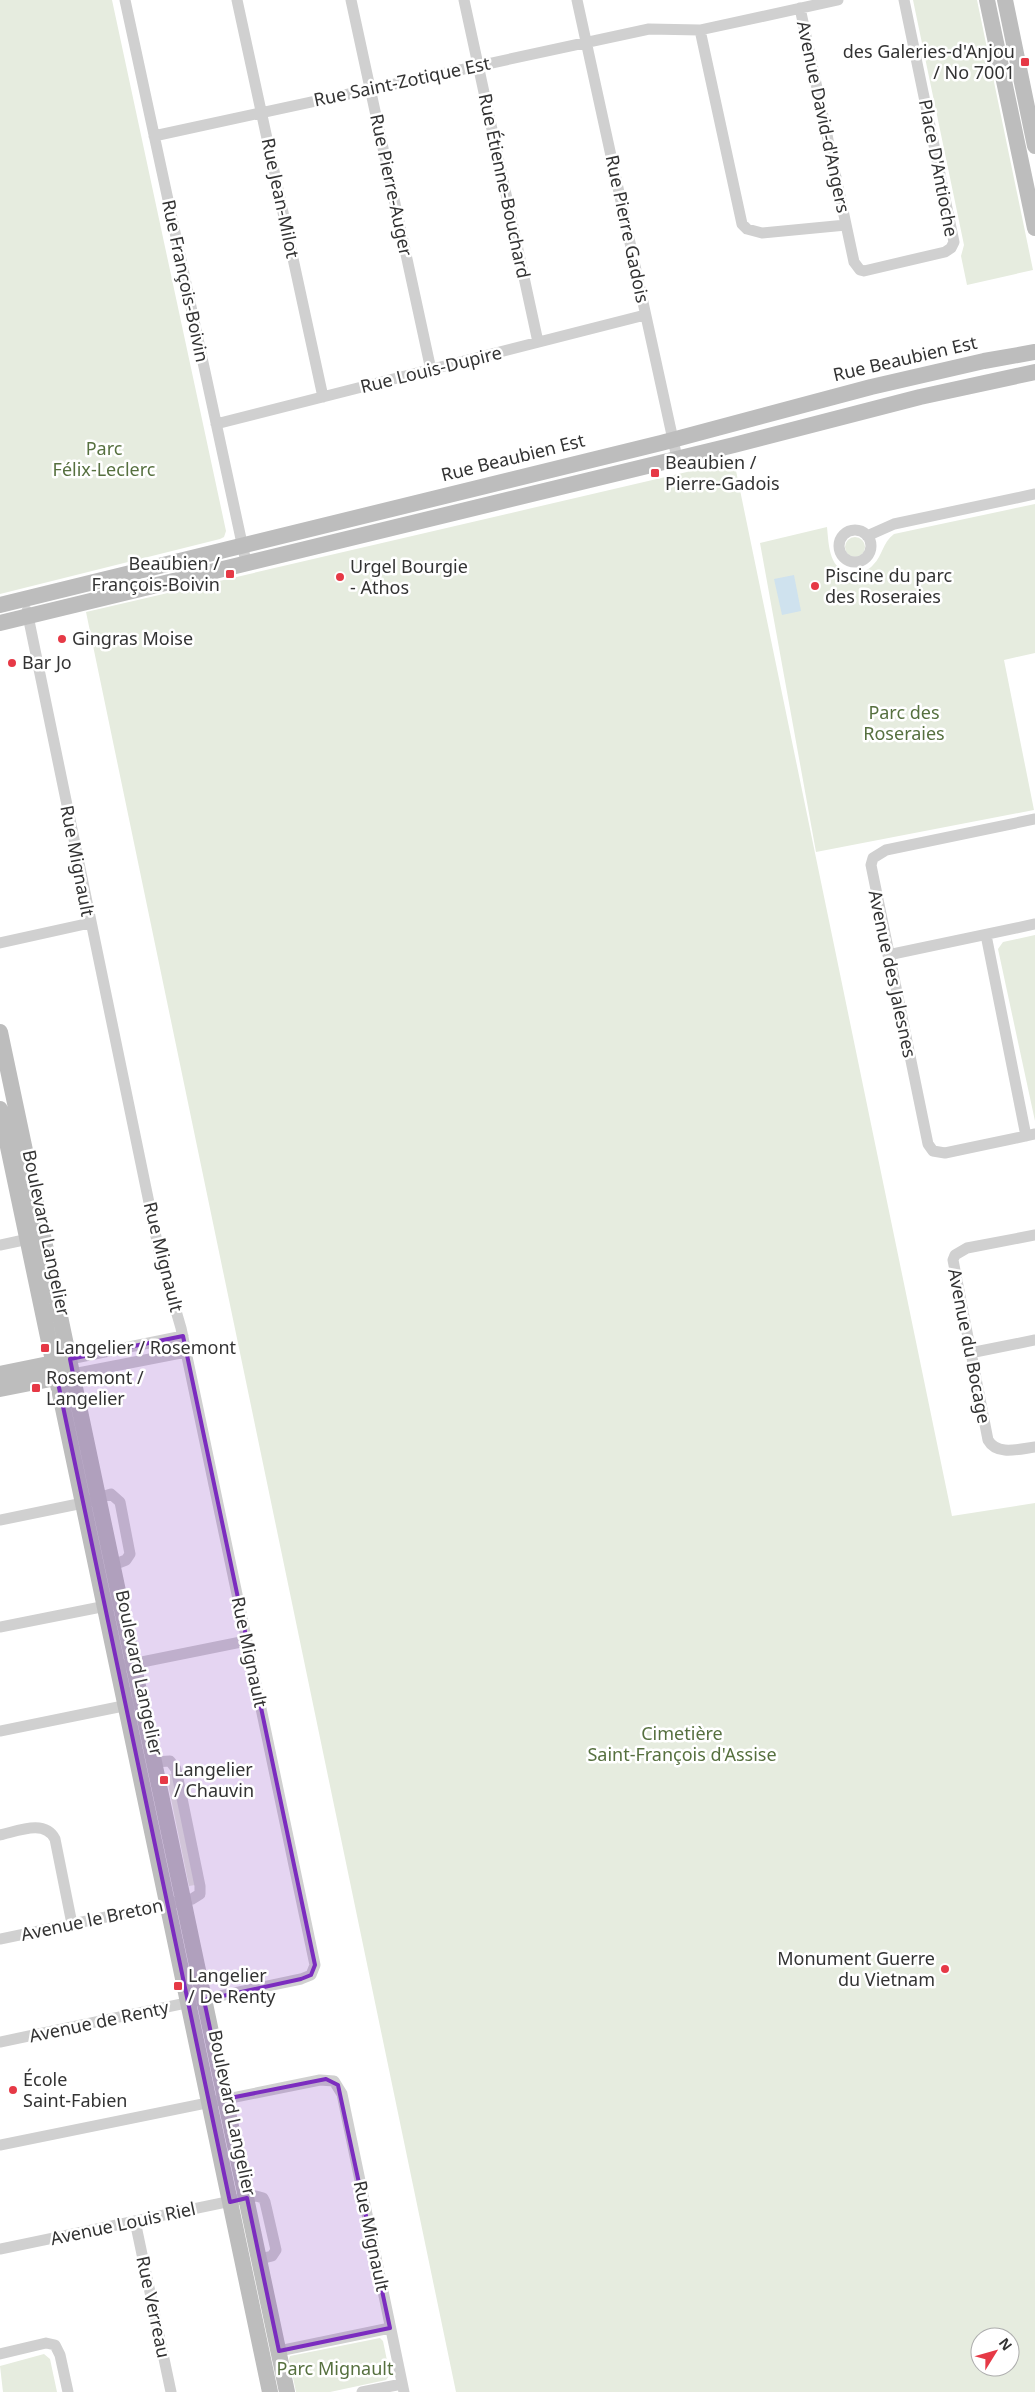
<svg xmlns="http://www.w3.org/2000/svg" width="1035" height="2392" viewBox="0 0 1035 2392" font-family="'Noto Sans',sans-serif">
<rect width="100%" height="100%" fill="#fff"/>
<path fill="#e6ecdf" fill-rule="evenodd" d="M0,0H112L226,531L224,537L220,539L0,594Z
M913,0H977L1033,270L967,285L961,256L964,245Z
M734,461L952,1516L1035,1503V2392H456L86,612ZM980,2337H1010V2367H980Z
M1035,504V653L1004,660L1034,810L816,852L760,543L827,527C829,547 829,574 856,572C862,572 869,570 873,565C883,555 882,543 894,534Z
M845 547a10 10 0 1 1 20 0a10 10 0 1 1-20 0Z
M1035,935V1121L998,949L1003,942Z
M172,1774L195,1885L189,1886L168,1784L170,1783L169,1778H167L166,1775Z
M380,2338L383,2341L390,2375L386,2380L330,2392H296L289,2359L290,2356Z
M44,2354L50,2359L57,2392H3L0,2366Z"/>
<path fill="#cfe2ee" d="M794,575L801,611L782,615L774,579Z"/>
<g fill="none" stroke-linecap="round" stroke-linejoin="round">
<path stroke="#d0d0d0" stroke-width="11" d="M125,0L246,562
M237,0L323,397
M351,0L431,370
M464,0L538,342
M577,0L677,458
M800,8L854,262L860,270L864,271L945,252L951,248L954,242L904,0
M700,30L742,224L747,229L762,233L846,225
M154,136L649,29L700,30L838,0
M216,424L645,315
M839 546a16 16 0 1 1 32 0a16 16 0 1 1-32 0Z
M867,536L894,524L1035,494
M1035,819L886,850L873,858L871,865L928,1144L933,1151L945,1153L1035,1134
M986,935L1026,1136
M0,943L90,923
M888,955L1035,924
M0,1245L33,1238
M970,1353L1035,1340
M70,1359L183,1336
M73,1374L186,1352
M1035,1447C1019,1449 997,1456 988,1440L953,1260L955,1255L967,1248L1035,1235
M0,1520L83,1503L111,1494L120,1502L130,1554L126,1560L113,1565
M0,1627L111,1605
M127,1665L246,1641
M0,1731L133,1704
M0,1835C18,1831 45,1819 55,1839L72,1924
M0,1939L192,1899L200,1894V1886L176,1769L170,1761L154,1762
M0,2042L301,1979L311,1975L315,1965L181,1328L160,1256L27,611
M0,2145L320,2080L334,2081L342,2094L404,2392
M135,2221L171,2392
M0,2249L256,2196L263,2198L265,2202L276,2250L272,2256L260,2259
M279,2351L390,2328
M0,2354L46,2343L55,2345L60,2355L68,2392
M362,2392L402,2384"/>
<path stroke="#bdbdbd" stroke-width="16" d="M987,0L1035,228
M1005,0L1035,146
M0,605L661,443L871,387L984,361L1035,352
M0,623L734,445L920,397L1035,372
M0,1032L287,2392
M0,1109L270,2392
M0,1374L63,1361
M0,1389L66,1376"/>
</g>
<path fill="#7b2cbf" fill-opacity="0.2" stroke="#7b2cbf" stroke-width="4" stroke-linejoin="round" d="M183,1336L315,1965L311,1975L301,1979L204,2000L225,2099L326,2079L338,2085L390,2328L279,2351L247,2198L230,2202L57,1378L73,1374L70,1359Z"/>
<g fill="#e63946" stroke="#fff" stroke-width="2">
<rect x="1020" y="57" width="10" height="10" rx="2.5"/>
<rect x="650" y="468" width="10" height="10" rx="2.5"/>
<rect x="225" y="569" width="10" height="10" rx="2.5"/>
<circle cx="340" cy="577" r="5"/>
<circle cx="815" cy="586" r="5"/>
<circle cx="62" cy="639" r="5"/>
<circle cx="12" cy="663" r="5"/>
<rect x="40" y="1343" width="10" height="10" rx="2.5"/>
<rect x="31" y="1383" width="10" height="10" rx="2.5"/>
<rect x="159" y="1775" width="10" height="10" rx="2.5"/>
<circle cx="945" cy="1969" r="5"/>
<rect x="173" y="1981" width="10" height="10" rx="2.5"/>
<circle cx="13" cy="2090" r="5"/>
</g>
<g text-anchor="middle" stroke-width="5" stroke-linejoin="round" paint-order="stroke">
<g font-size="18" fill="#333" stroke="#fff" text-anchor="start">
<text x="1015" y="58" text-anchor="end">des Galeries-d'Anjou<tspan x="1015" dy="21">/ No 7001</tspan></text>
<text x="665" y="469">Beaubien /<tspan x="665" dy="21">Pierre-Gadois</tspan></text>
<text x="220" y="570" text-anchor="end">Beaubien /<tspan x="220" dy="21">François-Boivin</tspan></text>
<text x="350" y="573">Urgel Bourgie<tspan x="350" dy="21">- Athos</tspan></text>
<text x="825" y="582">Piscine du parc<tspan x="825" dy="21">des Roseraies</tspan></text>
<text x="72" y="645">Gingras Moise</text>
<text x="22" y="669">Bar Jo</text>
<text x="55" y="1354">Langelier / Rosemont</text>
<text x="46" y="1384">Rosemont /<tspan x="46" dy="21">Langelier</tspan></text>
<text x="174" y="1776">Langelier<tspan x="174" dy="21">/ Chauvin</tspan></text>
<text x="935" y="1965" text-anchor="end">Monument Guerre<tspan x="935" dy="21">du Vietnam</tspan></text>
<text x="188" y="1982">Langelier<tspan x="188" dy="21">/ De Renty</tspan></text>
<text x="23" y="2086">École<tspan x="23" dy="21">Saint-Fabien</tspan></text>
</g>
<g font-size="18" fill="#333" stroke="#fff">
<text transform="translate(402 82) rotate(-12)" y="6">Rue Saint-Zotique Est</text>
<text transform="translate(823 117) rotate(78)" y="6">Avenue David-d'Angers</text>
<text transform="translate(938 168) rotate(79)" y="6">Place D'Antioche</text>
<text transform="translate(391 185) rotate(78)" y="6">Rue Pierre-Auger</text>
<text transform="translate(504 186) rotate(78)" y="6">Rue Étienne-Bouchard</text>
<text transform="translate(280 198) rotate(78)" y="6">Rue Jean-Milot</text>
<text transform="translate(627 229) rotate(78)" y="6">Rue Pierre Gadois</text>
<text transform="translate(185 281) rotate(78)" y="6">Rue François-Boivin</text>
<text transform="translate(905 359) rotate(-13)" y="6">Rue Beaubien Est</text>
<text transform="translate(431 370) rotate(-14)" y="6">Rue Louis-Dupire</text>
<text transform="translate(513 458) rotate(-14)" y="6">Rue Beaubien Est</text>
<text transform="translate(77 861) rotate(79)" y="6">Rue Mignault</text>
<text transform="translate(892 974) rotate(78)" y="6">Avenue des Jalesnes</text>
<text transform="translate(46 1233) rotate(78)" y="6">Boulevard Langelier</text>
<text transform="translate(163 1257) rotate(76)" y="6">Rue Mignault</text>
<text transform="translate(969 1346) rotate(79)" y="6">Avenue du Bocage</text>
<text transform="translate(249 1652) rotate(78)" y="6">Rue Mignault</text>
<text transform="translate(139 1673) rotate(78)" y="6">Boulevard Langelier</text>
<text transform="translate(92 1920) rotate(-12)" y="6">Avenue le Breton</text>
<text transform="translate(99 2022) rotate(-12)" y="6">Avenue de Renty</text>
<text transform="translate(232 2113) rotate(78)" y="6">Boulevard Langelier</text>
<text transform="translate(123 2224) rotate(-12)" y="6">Avenue Louis Riel</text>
<text transform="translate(371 2236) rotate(78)" y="6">Rue Mignault</text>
<text transform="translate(153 2307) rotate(78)" y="6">Rue Verreau</text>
</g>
<g font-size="18" fill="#56703f" stroke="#fff">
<text x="104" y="455">Parc<tspan x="104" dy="21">Félix-Leclerc</tspan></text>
<text x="904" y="719">Parc des<tspan x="904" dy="21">Roseraies</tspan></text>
<text x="682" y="1740">Cimetière<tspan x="682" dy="21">Saint-François d'Assise</tspan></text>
<text x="335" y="2375">Parc Mignault</text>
</g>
</g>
<g transform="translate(995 2352) rotate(53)"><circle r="24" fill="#ffffff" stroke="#adadad"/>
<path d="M0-4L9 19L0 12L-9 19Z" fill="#e63946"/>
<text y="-8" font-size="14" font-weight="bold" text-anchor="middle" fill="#333333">N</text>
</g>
</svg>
